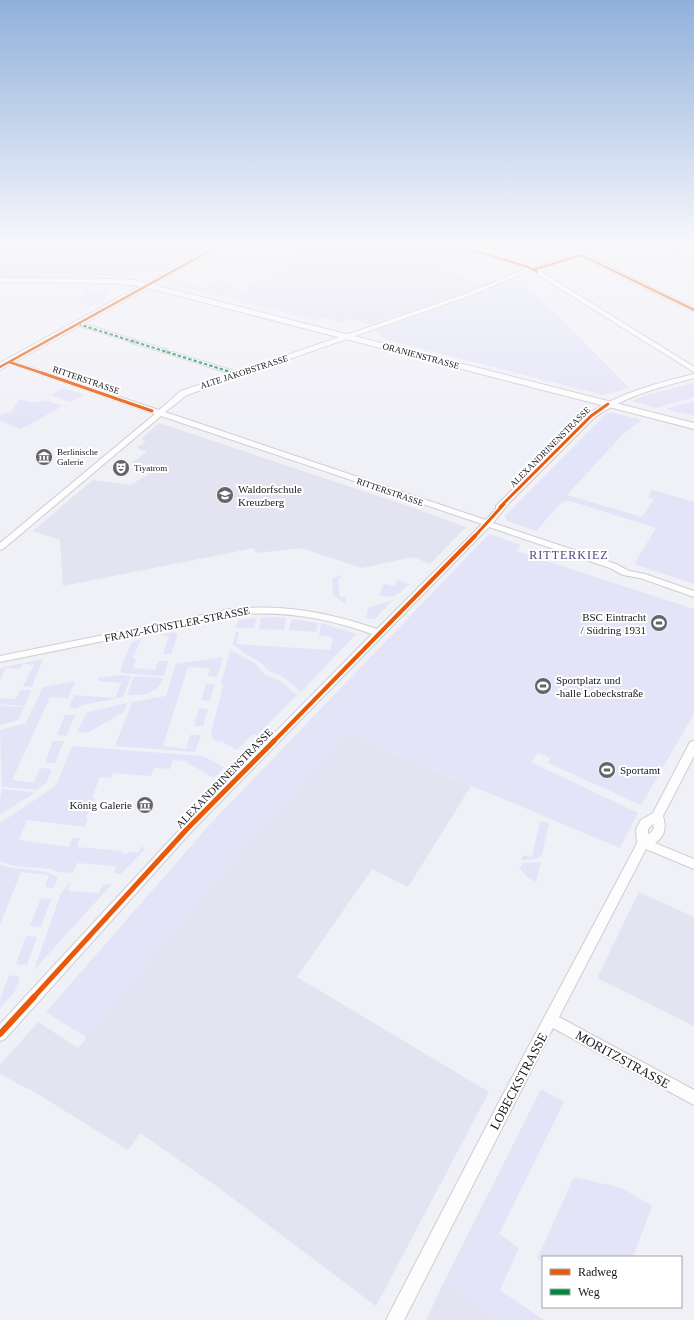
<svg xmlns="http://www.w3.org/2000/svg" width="694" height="1320" viewBox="0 0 694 1320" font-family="Georgia,serif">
<rect width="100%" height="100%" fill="#f0f0f7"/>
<path fill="#e3e3f1" d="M311,244H412L431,249L446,246L475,254L443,268L483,285L432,304L370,324L348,319L343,323L235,296L288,264L285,262L287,260L284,259Z
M205,245L209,247L160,273H145L139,277L0,276V246Z
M159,423L405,505L466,527L430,564L413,557L362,568L301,548L256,553L254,548L63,586L60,540L33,531L93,480L130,485L148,475L146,469L131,463L147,452L137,448L146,441L141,439Z
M348,734L471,786L408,887L372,869L297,977L489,1092L376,1306L215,1185L140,1133L128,1150L33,1091L16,1083L0,1073V1065L38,1022L78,1048L243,850Z
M639,892L694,917V1026L597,978Z
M444,1282L499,1320H426Z"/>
<path fill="#e4e4f8" d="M655,244H694V251L687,249L679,252L694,259V264Z
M522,279L629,388L603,395L384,339L375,331L477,295L476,293L486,292Z
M173,280L213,290L207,288L220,280L236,285L223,292L225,293L222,297L169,284L168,282Z
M85,291H110C103,308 95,305 79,305Z
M235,296L314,315L324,318L317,321L229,299Z
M694,383V397L656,408L632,401L643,396Z
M63,388L82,394L84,395L70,402L51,395Z
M19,399C27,402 37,404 44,400L63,406L21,429L0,421V415L11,412Z
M694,401V416L666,409Z
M607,413H614L642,420L624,433L567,495L642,517L654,499L648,497L652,490L694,502V584L634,564L656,528L570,501L562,502L536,531L507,521L505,516Z
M489,534L521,545L516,551L694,609V714L641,805L548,763L550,758L538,753L531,762L638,813L620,848L348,734L243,850L87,1038L46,1012L211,823Z
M341,575V579H338L340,597H347L346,604L333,595L332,579Z
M398,580L409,584C396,596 396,599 379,595L384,584L394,586Z
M393,600L374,619H366L368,608Z
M272,617L286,618L284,630L259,629L261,618Z
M256,618L254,628H236L238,620Z
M292,619L318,623L316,632L289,630Z
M321,623L356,634L301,692L282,676L269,671L260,662L244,653L233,644L236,632H239L236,644L330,650L333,637L319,636Z
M174,632L178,634L171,654H163L169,636L159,635Z
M141,639L133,658L136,659L133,668L155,670L158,661H168L164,676L122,673L120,671L131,643Z
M230,650L249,660L256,664L264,674L283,682L291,691L298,694L257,735L253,734L237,750L221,741L219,743L213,738L211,732L223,686L221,683Z
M223,657L217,677L208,676L210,668L188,667L163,746L186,749L190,735H201L195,752L115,746L132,702L166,696L176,664Z
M43,659L32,687L23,686L34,665L23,664L20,669L6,668L0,680V668Z
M119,675L131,676L123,697L79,706L78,708H69L74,695L115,698L121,683L98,681V678Z
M134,676L163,678C158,694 142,696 127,695Z
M75,681L68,698L50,697L12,780L34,783L40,768L52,769L47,782L37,790L2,787L0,730L26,723L43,687Z
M206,684H215L210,701L201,700Z
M20,690H31L25,706L0,704V698L16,699Z
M127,703L124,712L87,733L77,732L86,714L88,712Z
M0,706L24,707L18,720L0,725Z
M199,708L208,709L203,726H194Z
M65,715H75L66,736L57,735Z
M53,741H64L55,763H45Z
M72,746L203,756L224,767L214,778L184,761L173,760L170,769L154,768L151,776L113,773L111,778L100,777L92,798H95L86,817L88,818L85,827L27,820L19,840L69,847L73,838H80L77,847L122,851L121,853L128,854L129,852H139L141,846L145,849L121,874L114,873L116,866L77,863L73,873L57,872L51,869L14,866L0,861V823L54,787L58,781Z
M2,789L33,792V794L0,815V799Z
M540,821L549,823L542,855L537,859L522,860V855L532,857Z
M541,862L536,882L527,877L518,867H521L522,863Z
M0,865C19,871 40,867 58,877L54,888L45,887L49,875L21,872L0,925Z
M71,881L68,891L99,893L103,884H112L34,970L61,893Z
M41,898L51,899L41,927L30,926Z
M26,936L37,937L27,965L16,964Z
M9,975L20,977L15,991L0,1008V999Z
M541,1089L564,1102L499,1234L519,1248L500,1290L544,1320H499L444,1282Z
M574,1177L622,1188L652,1206L633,1257H543V1263L537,1259Z"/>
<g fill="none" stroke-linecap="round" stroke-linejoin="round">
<path stroke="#d0d0d6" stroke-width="6" stroke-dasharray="6 3" stroke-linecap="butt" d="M130,340L138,343
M162,350L171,353"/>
<g stroke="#cdcdd3" stroke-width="2">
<path id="minor" d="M145,244H215L223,246L220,248L148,246Z
M451,244H460L492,255L510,244H517L497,256L533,269L472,295L187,395L165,412L486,520L496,509V506L588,414C620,393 657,383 694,374V378C658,388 624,396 594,418L508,504L493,523L616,564L629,571L645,574L694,591V597L640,578L623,575L610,568L489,527L191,832L5,1039L0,1041V1024L183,826L372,634C324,617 282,610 231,615L0,662V656L231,609C284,604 327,612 377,629L482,524L161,416L3,549L0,550V543L155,414L6,362L11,361L159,410L181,391L231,374L169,354V352H173L237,372L468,293L525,269Z
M558,244H566L580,252L604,244H613L585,254L694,308V312L692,311L580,256L541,269L540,271L694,367V372L535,273L536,267L575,254Z
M78,322L132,339L133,340L128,341L76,325V323Z
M138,341L164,349L165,350L162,352L136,344L135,343Z
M694,741V756L663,816C666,827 666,836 655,843L694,859V869L646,849L559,1017L694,1090V1105L553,1028L404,1320H386L499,1102L632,853L637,843L636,829L641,820L653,813L690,742ZM653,824C655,829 652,832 648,834V829Z"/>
</g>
<g stroke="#cdcdd3" stroke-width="2">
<path id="major" d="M216,244H225L154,285L694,423V429L148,288L0,370V363L140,286L109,283L0,282V278L109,279L134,280L146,283Z"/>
</g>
<use href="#minor" fill="#fdfdfe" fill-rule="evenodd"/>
<use href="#major" fill="#fdfdfe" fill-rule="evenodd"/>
<path stroke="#00873e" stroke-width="2" stroke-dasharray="3.5 2" stroke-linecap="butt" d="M78,324L237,374"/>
<path stroke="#00873e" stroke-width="2.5" stroke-dasharray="4.5 2.5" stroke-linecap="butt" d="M235,373L237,374"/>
<g stroke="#fff" stroke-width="4">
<path id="cycleway-far4" d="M148,244L220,246
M454,244L528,267L537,272
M533,270L581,255L694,310
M9,362L45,374
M0,367L222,244"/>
</g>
<g stroke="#fff" stroke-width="5">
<path id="cycleway-far3" d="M42,373L152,411
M500,507L591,416L608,404
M474,537L504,504"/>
</g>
<g stroke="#fff" stroke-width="6">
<path id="cycleway-far2" d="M273,742L475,536"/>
</g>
<g stroke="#fff" stroke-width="8">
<path id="cycleway-far1" d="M33,998L187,829L274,741"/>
</g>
<g stroke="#fff" stroke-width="8">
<path id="cycleway" d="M0,1034L34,997"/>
</g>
<use href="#cycleway-far4" stroke="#e8590c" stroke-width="2.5"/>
<use href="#cycleway-far3" stroke="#e8590c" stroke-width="3"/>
<use href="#cycleway-far2" stroke="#e8590c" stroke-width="4"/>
<use href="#cycleway-far1" stroke="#e8590c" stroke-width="5"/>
<use href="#cycleway" stroke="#e8590c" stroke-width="6"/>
</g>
<linearGradient id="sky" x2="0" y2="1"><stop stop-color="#90b0dc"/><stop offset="0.57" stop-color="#f8f8fb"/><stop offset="1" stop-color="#f8f8fb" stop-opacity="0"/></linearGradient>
<rect width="694" height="429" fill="url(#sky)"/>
<defs>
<g id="museum-disc" transform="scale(0.9)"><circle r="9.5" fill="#64646a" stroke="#fff"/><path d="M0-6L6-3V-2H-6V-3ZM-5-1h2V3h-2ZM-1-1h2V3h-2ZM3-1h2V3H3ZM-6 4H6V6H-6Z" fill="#fff"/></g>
<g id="theatre-disc" transform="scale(0.9)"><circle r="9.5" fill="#64646a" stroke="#fff"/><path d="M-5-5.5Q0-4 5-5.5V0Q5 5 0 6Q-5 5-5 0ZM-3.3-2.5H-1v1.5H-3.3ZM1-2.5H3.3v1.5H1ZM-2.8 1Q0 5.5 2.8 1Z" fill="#fff"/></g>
<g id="school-disc" transform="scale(0.9)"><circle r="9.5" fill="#64646a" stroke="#fff"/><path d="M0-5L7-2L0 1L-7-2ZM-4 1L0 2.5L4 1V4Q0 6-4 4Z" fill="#fff"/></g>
<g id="stadium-disc" transform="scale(0.9)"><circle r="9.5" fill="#64646a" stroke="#fff"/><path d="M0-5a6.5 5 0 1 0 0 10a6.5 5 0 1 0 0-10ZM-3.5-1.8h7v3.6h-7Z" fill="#fff"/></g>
</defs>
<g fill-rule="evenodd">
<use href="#museum-disc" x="44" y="457"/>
<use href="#theatre-disc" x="121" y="468"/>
<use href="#school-disc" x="225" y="495"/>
<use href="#stadium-disc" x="659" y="623"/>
<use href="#stadium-disc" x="543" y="686"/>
<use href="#stadium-disc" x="607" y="770"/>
<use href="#museum-disc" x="145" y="805"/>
</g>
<g text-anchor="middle" stroke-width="4" stroke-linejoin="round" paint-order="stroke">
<g font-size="9" fill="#19191e" stroke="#fff">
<text transform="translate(421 356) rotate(15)" y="3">ORANIENSTRASSE</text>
<text transform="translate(244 372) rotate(-18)" y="3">ALTE JAKOBSTRASSE</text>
<text transform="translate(86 380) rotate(19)" y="3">RITTERSTRASSE</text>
<text transform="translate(550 447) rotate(-45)" y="3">ALEXANDRINENSTRASSE</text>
<text transform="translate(390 492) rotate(19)" y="3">RITTERSTRASSE</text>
</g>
<g font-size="9" fill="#19191e" stroke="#fff" text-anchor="start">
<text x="57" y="455">Berlinische<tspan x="57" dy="10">Galerie</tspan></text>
<text x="134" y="471">Tiyatrom</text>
</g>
<g font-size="11" fill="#19191e" stroke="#fff" text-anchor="start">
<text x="238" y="493">Waldorfschule<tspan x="238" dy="13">Kreuzberg</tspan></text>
<text x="646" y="621" text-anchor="end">BSC Eintracht<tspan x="646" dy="13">/ Südring 1931</tspan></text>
<text x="556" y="684">Sportplatz und<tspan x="556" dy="13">-halle Lobeckstraße</tspan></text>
<text x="620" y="774">Sportamt</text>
<text x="132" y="809" text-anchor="end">König Galerie</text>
</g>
<g font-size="11" fill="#19191e" stroke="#fff">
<text transform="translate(177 624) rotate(-11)" y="4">FRANZ-KÜNSTLER-STRASSE</text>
<text transform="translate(224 778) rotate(-46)" y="4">ALEXANDRINENSTRASSE</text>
</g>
<g font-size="12" letter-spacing="1" fill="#4d4785" stroke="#fff">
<text x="569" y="559">RITTERKIEZ</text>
</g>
<g font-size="13" fill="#19191e" stroke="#fff">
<text transform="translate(623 1059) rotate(29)" y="5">MORITZSTRASSE</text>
<text transform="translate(518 1081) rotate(-62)" y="5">LOBECKSTRASSE</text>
</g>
</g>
<rect x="542" y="1256" width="140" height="52" fill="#ffffff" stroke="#a3a3a5"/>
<rect x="550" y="1269" width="20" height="6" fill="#e8590c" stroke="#a3a3a5"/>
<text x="578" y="1276" font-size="12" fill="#19191e">Radweg</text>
<rect x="550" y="1289" width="20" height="6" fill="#00873e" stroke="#a3a3a5"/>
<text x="578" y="1296" font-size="12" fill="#19191e">Weg</text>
</svg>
